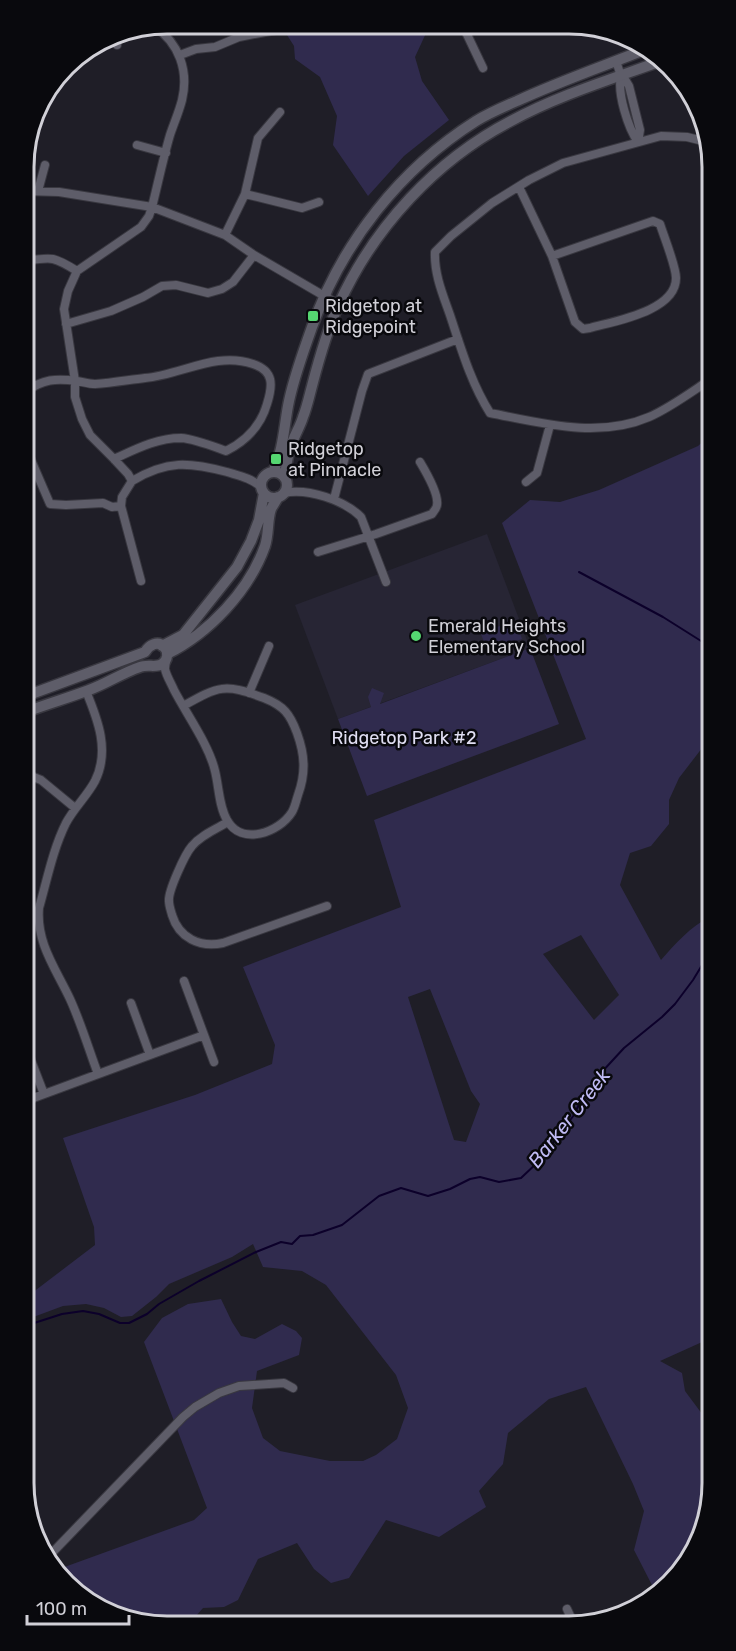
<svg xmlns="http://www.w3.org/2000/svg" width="736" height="1651" viewBox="0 0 736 1651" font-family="Rubik,sans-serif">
<rect width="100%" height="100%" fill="#1f1e27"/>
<path fill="#272534" d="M487,534L530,648L338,719L295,605Z"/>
<path fill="#302b4e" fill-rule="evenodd" d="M289,25L423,26L427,31L415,57L422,81L449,120L404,156L368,196L333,145L337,116L320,77L295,59L294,46L287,35Z
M708,437L709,739L679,778L669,800V824L651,846L630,853L620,885L661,960C675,944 691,926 710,917L711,1338L660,1361L682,1373L685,1391L711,1426L712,1493L701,1538L677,1578L655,1591L634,1550L644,1511L633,1484L586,1387L549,1399L508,1433L503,1464L479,1491L486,1507L439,1537L386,1520L349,1578L331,1583L314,1569L297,1543L258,1559L238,1600L224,1607L203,1608L189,1624H140L73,1591L59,1569L194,1520L207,1508L144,1342L162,1318L188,1304L221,1299L232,1322L241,1336L255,1339L282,1324L296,1331L302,1338L299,1355L257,1371L252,1408L263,1438L280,1451L330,1461H363L376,1455L397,1439L408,1408L396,1375L326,1285L302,1271L263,1267L253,1244L232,1257L169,1284L156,1297L132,1316L121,1317L104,1308L86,1304L63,1306L28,1319V1296L95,1245L94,1227L63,1138L195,1095L272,1064L275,1045L243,967L401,907L374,820L586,739L502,523L530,500L560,502L599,490L698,446ZM581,935L619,995L594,1020L543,954ZM430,989L471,1091L480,1104L466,1142L454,1140L408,997Z
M514,621H516L522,639L487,650L481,634L482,632Z
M530,648L559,724L367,796L338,719L371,707L368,697L372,688L384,693L380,704Z"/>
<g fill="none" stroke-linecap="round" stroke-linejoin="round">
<path stroke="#0c002a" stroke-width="2" d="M579,572L663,617L709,646
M28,1325L62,1314L83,1311L99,1314L120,1323H129L147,1314L159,1304L199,1281L256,1252L281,1242L292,1244L300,1236L313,1235L342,1225L379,1196L401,1188L428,1196L450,1189L470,1179L480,1177L499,1182L521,1178L539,1161L574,1115L581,1100L600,1074L624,1048L662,1017L675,1004L693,980L710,952"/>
<g stroke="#393840" stroke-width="10">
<path id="minor" d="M463,26L483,68
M117,45V34
M180,55L196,49L215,47L239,37L276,30
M616,61L621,76L626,81L629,86L640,130L638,142
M621,76C617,93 628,128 638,142
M707,142L687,137L661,136L563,163L529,180L492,203L451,236L435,252C434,274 443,295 450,315C461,348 471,383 490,413C542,423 598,439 649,417C668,409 690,393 708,381
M137,145L166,153
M519,187L552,256L575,322L583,329L590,328C615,321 676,311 676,278C676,266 664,237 660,224L653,221L552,256
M24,191L59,192L152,207L225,235L254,255L338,304
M38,191L45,165
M245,194L302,208L319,202
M225,235L245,194L258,138L280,112
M25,261C52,257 53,256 77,271
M66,324L111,311L143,297L162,286L176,285L208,293L222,289L233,282L254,255
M25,392C43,379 56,378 77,381C83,382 89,384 95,384C112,383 128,380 145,378C181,375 216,351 253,364C274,371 273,385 267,404C261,425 246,441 226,451C212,446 195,439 181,438C157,438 136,449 114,459
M25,446L50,504L66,505L103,503L112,507L121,506
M132,481C167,460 189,462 227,472C240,476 251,478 261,487
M526,482L537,473L550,425
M284,493C308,488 344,500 361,517L386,582
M334,499L362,391L368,374L458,339
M318,552L376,534L432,514C433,512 437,508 437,505C439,494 426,472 420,462
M141,581L121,506L122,497L132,481L128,474L114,459L90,435L82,419L75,397V381L64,309L68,291L77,271L141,227L149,216L152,207C158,183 163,159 170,135C174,123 179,112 182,100C189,71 179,43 155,27
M166,660C166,663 165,666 165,669C166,675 171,683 174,690C187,715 209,745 215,771C219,787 219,807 227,820C241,846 279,833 292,812C295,807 296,801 298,795C306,773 305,755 297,733C290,714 284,706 264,698C224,683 219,686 183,706
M86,691C98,720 110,751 95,781C87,796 74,808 66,823C53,849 47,880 39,908C36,943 56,969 70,999C81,1023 89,1050 98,1074
M249,693L269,646
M26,774L41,780L75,808
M228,822C216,829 201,835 192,846C185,854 168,891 169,901C169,906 171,911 172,915C179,938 200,948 223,943L327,906
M184,981L214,1062
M131,1003L150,1055
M27,1050L44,1094
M28,1100L204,1035
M50,1555L183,1417L195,1407L219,1393L239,1386L284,1383L293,1388
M567,1609L573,1622"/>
</g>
<g stroke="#393840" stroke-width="13">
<path id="secondary" d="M273,472C283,451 284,428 288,406C293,379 303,353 312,327C342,243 400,169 476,121C489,113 503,107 517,101C558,82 601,67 644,50
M261 485a13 13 0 1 1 26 0a13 13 0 1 1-26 0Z
M285,478C286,464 288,451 294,438C297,431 301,424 303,417C307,407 309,397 312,386C319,359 327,330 339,304C374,227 436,160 511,121C559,95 612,79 664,60
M162,646L183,635L237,567L251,541L259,520L264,493
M167,654C209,633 249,591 265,546C269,534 267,521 271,509C273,505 276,501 278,497
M26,696L145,652C149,645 158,640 164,647C169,652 168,660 162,664C157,668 147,664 140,667C122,673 106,684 89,690C68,698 47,704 26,712"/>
</g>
<use href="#minor" stroke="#5e5d69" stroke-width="8"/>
<use href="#secondary" stroke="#5e5d69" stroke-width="10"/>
</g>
<g fill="#55d671" stroke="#09090d" stroke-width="2">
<rect x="307" y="310" width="12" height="12" rx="3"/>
<rect x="270" y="453" width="12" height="12" rx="3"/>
<circle cx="416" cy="636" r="6"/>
</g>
<g text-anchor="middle" stroke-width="5" stroke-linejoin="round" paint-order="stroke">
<g font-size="18" fill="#d1d0d7" stroke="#09090d" text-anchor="start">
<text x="325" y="312">Ridgetop at<tspan x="325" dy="21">Ridgepoint</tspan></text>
<text x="288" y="455">Ridgetop<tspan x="288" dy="21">at Pinnacle</tspan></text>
<text x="428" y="632">Emerald Heights<tspan x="428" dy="21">Elementary School</tspan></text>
</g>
<g font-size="18" fill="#e0def2" stroke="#09090d">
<text x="404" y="744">Ridgetop Park #2</text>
</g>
<g font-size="20" font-style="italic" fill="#c0bbf4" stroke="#09090d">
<text transform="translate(569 1118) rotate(-52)" y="7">Barker Creek</text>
</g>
</g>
<path d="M0 0H736V1651H0ZM167 34H569A133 133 0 0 1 702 167V1483A133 133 0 0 1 569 1616H167A133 133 0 0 1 34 1483V167A133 133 0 0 1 167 34Z" fill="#09090d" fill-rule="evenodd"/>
<path fill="none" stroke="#d1d0d7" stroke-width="3" d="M167 34H569A133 133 0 0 1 702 167V1483A133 133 0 0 1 569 1616H167A133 133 0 0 1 34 1483V167A133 133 0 0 1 167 34Z"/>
<path d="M27 1615v9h102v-9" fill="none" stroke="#d1d0d7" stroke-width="3"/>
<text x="36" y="1615" font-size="18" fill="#d1d0d7" stroke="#09090d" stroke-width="4.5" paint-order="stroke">100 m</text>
</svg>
